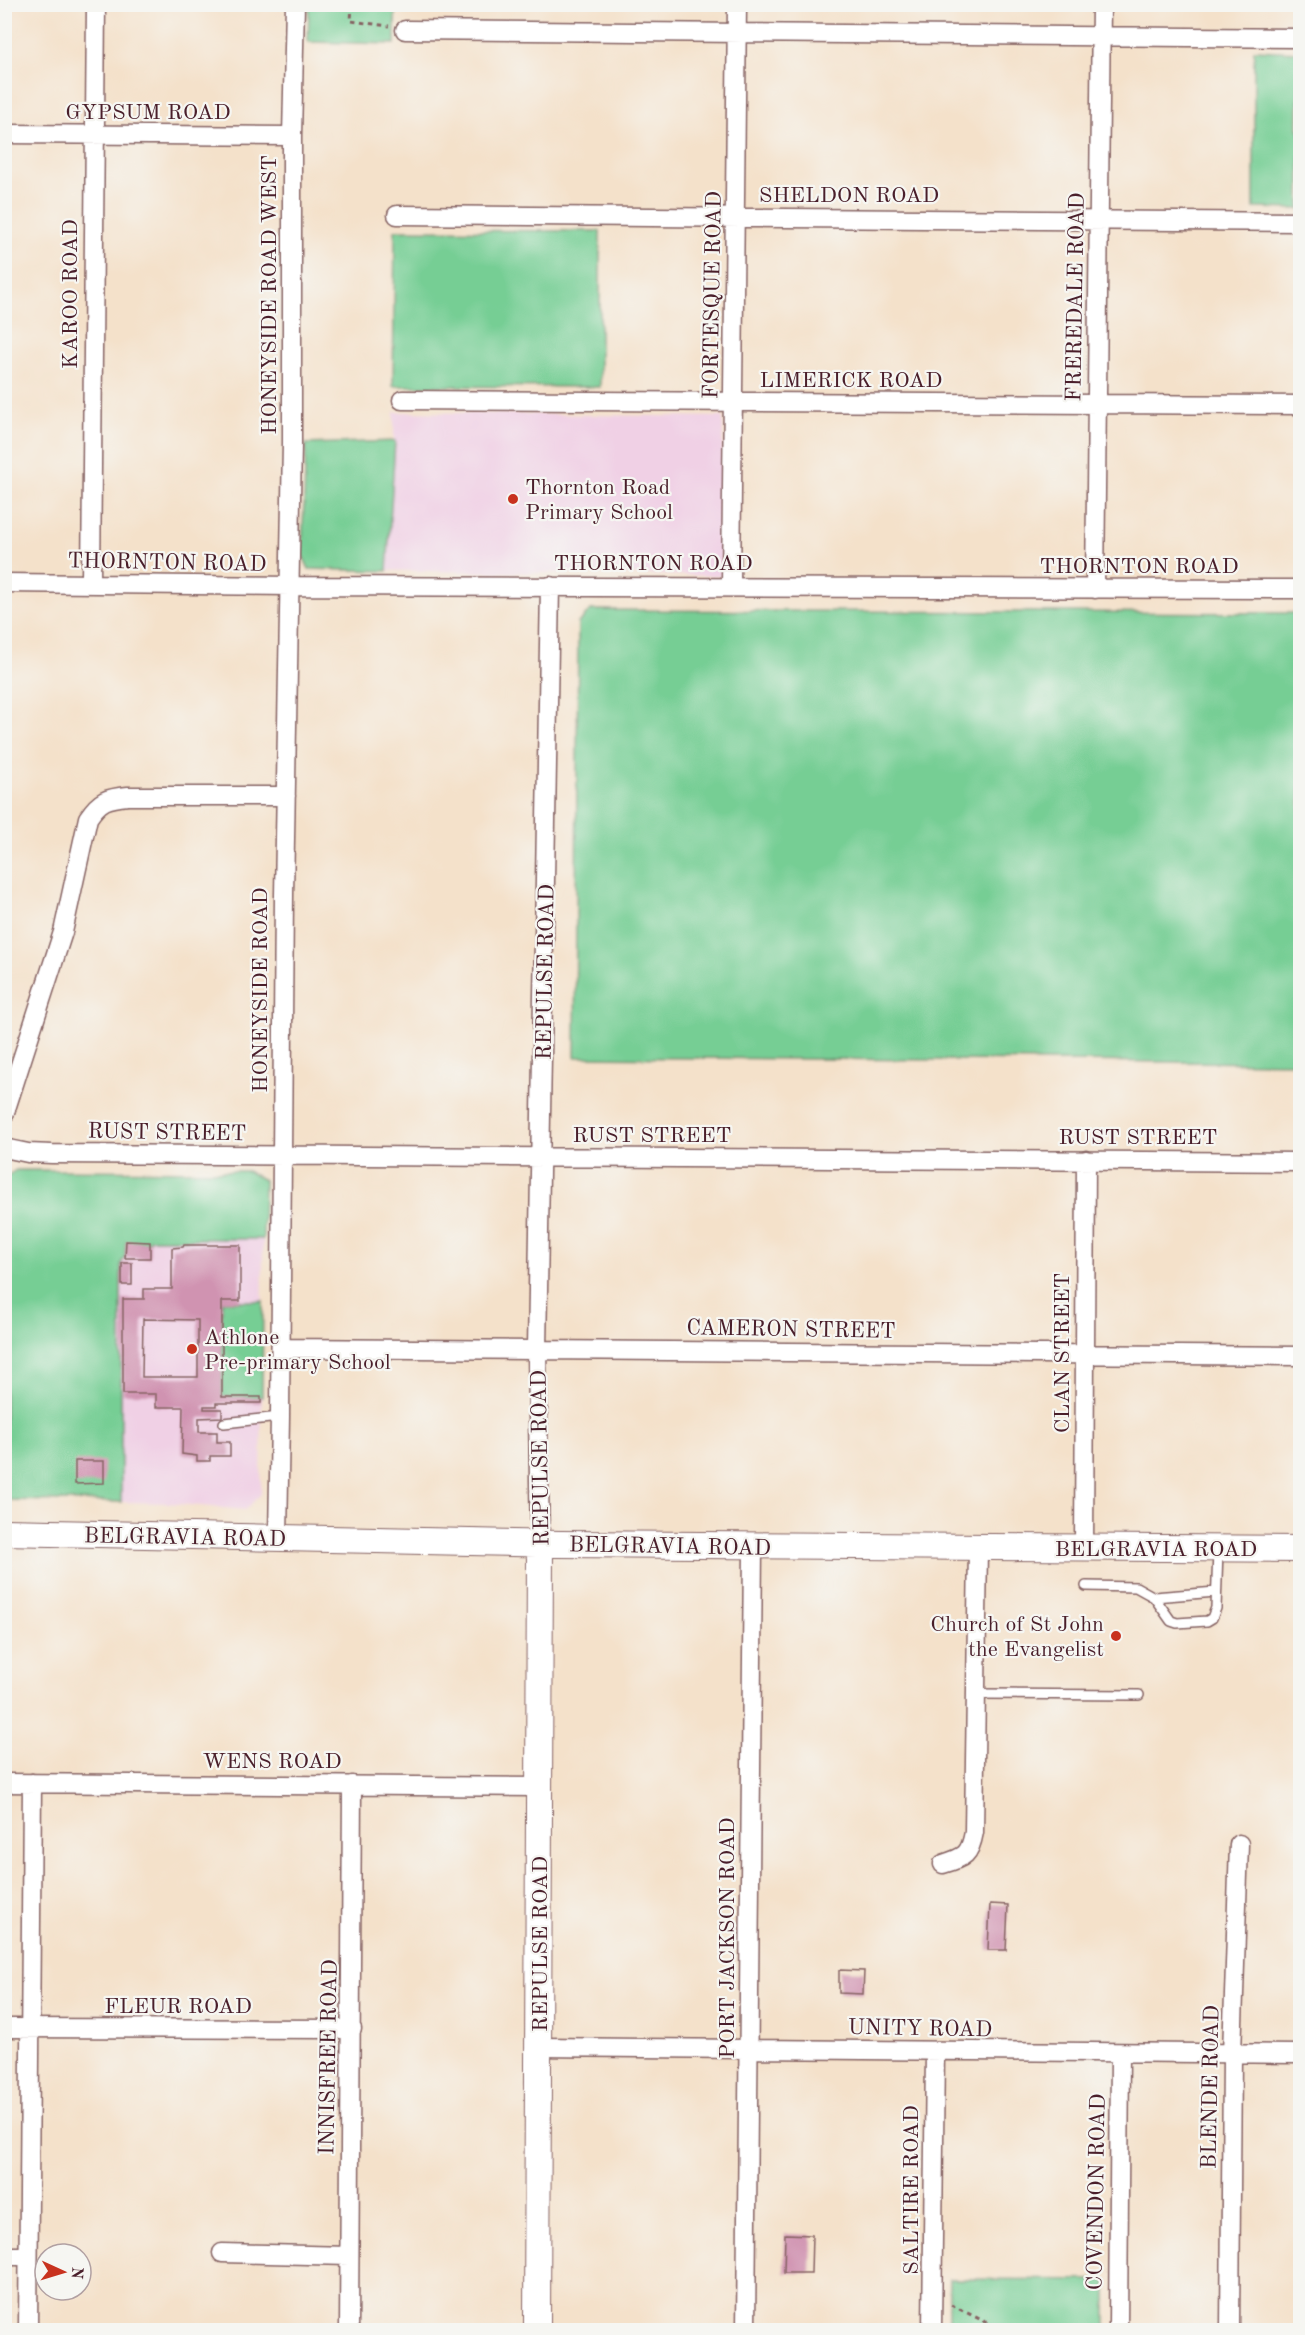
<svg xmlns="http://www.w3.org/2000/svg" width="1305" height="2335" viewBox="0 0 1305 2335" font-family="'Old Standard TT',serif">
<rect width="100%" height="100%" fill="#f6f6f2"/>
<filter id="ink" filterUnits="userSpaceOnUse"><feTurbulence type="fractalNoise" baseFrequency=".0167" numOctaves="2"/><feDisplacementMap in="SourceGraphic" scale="12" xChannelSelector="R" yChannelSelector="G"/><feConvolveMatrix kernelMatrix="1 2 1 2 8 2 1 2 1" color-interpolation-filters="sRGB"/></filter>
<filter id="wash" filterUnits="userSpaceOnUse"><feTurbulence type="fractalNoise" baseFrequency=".008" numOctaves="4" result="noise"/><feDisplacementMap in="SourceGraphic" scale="24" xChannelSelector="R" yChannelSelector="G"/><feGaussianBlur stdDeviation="1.35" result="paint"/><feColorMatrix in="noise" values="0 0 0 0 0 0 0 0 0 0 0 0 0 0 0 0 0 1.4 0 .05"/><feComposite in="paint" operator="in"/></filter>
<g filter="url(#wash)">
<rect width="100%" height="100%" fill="#f4e1ca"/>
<path fill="#f0d0e5" d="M394,412L723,417L721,576L309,569L302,554L306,444L394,441Z
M150,1239H263L261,1494L245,1510L168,1503L121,1502V1263L125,1258L126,1241H150Z"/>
<path fill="#76ce94" stroke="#607660" stroke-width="1.5" d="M309,5H395V44L308,42Z
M1254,50L1299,52L1298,129H1300V209L1254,208Z
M395,230L600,231V387L393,386Z
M395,441L387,571L309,569L302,554L306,444Z
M591,610L1300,613V1063L575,1057L578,623Z
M16,1170L247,1171L264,1180L263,1239H150V1242H126L125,1258L121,1263V1502L5,1500L4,1178Z
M222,1301H263L262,1397H222Z
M949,2279L1106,2280V2330H949Z"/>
<g id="blocks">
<path fill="#d093b1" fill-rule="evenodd" d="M126,1241L150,1242V1258H125Z
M184,1245H240V1301H222V1397H261V1403H216V1406H204V1409H222V1417L199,1418V1432H217V1442H230V1456H210V1461H197V1456L182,1454L183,1407H156V1394H123V1299H144V1289H172V1248L183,1247ZM143,1319L198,1320V1377H142Z
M122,1263H132V1285H122Z
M75,1461H104V1483L75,1484Z
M990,1904L1008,1905L1006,1950H988Z
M839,1970L864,1971L863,1994L839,1993Z
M785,2234L812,2235L811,2273H784Z"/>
</g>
</g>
<g filter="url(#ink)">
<use href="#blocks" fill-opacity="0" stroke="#866363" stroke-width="1.5"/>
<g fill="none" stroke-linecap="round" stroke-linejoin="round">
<g stroke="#866363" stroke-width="12">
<path id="lane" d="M224,1423L280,1417
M1086,1586L1136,1587L1154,1597L1171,1621L1177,1623L1207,1621L1212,1618L1216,1608L1218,1551
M1154,1597L1216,1592
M976,1694L1139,1695"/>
</g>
<g stroke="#866363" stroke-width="21">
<path id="street" d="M405,30L1300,38
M4,134L292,136
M397,215L1300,222
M402,400L1300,405
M4,583L290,586L1300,589
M91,583L96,4
M731,586L737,4
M1095,589L1101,4
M4,1115L63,932L88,818C100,800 107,798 128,796H286
M4,1148L28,1153L52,1154L1300,1162
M281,1348L1300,1356
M278,1538L280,1417L284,895L292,443V136L295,4
M540,1544L537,1349L550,586
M1084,1547L1086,1160
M4,1783L540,1787
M943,1864C965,1857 970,1855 974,1832L978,1547
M4,2028L352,2029
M539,2047L1300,2054
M222,2253L349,2256
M4,2256H28
M28,2330L32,1783
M349,2330L352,1785
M746,2330L753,1546
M932,2330L935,2051
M1118,2330L1120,2053
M1230,2330L1232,2054L1239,1844"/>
</g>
<g stroke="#866363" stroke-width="28">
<path id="secondary" d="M4,1532L560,1544L1300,1549
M537,2330L540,1544"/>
</g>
<path stroke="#866363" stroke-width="3" stroke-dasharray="4.5 4.5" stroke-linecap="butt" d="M352,4L351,21L389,26
M951,2305L1002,2330"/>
<use href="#lane" stroke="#fff" stroke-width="9"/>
<use href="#street" stroke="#fff" stroke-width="18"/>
<use href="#secondary" stroke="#fff" stroke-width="26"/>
</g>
</g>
<g fill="#c8321e" stroke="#f6f6f2" stroke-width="2">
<circle cx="513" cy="499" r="6"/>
<circle cx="192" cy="1349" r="6"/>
<circle cx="1116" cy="1636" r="6"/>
</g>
<g text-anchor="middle" stroke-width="4.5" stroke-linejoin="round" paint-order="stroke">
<g font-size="22" fill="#4a1f2b" stroke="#f6f6f2">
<text x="148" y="119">GYPSUM ROAD</text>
<text x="849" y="202">SHELDON ROAD</text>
<text transform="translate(69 294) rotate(-90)" y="8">KAROO ROAD</text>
<text transform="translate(268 295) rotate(-90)" y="8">HONEYSIDE ROAD WEST</text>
<text transform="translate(711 295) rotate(-89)" y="8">FORTESQUE ROAD</text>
<text transform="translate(1074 297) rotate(-89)" y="8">FREREDALE ROAD</text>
<text x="851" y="387">LIMERICK ROAD</text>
<text transform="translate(167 561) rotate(1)" y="8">THORNTON ROAD</text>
<text x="653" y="570">THORNTON ROAD</text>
<text x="1139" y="573">THORNTON ROAD</text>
<text transform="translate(544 972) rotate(-89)" y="8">REPULSE ROAD</text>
<text transform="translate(259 990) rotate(-90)" y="8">HONEYSIDE ROAD</text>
<text transform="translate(167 1131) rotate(1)" y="8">RUST STREET</text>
<text x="652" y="1142">RUST STREET</text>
<text x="1138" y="1144">RUST STREET</text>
<text transform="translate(791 1328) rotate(1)" y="8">CAMERON STREET</text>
<text transform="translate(1061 1353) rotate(-90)" y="8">CLAN STREET</text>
<text transform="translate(539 1458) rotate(-91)" y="8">REPULSE ROAD</text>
<text transform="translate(185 1536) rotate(1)" y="8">BELGRAVIA ROAD</text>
<text transform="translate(670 1545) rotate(1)" y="8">BELGRAVIA ROAD</text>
<text x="1156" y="1556">BELGRAVIA ROAD</text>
<text x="272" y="1768">WENS ROAD</text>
<text transform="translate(726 1938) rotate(-90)" y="8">PORT JACKSON ROAD</text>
<text transform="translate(539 1944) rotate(-90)" y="8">REPULSE ROAD</text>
<text x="178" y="2013">FLEUR ROAD</text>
<text transform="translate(920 2027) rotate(1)" y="8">UNITY ROAD</text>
<text transform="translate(327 2057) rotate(-89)" y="8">INNISFREE ROAD</text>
<text transform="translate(1209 2087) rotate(-89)" y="8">BLENDE ROAD</text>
<text transform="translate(910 2190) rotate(-90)" y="8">SALTIRE ROAD</text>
<text transform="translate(1095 2192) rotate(-89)" y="8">COVENDON ROAD</text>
</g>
<g font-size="22" fill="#4a1f2b" stroke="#f6f6f2" text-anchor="start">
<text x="525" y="494">Thornton Road<tspan x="525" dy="25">Primary School</tspan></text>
<text x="204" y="1344">Athlone<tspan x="204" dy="25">Pre-primary School</tspan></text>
<text x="1104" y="1631" text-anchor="end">Church of St John<tspan x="1104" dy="25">the Evangelist</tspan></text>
</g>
</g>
<rect width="1305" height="2335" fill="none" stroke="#f6f6f2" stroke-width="24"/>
<g transform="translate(63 2272) rotate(94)"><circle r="28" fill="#f6f6f2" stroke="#b1a0a2" stroke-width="1.5"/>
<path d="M0-4.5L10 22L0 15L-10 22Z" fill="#c8321e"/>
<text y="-9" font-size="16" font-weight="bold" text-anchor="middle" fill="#4a1f2b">N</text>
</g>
</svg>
